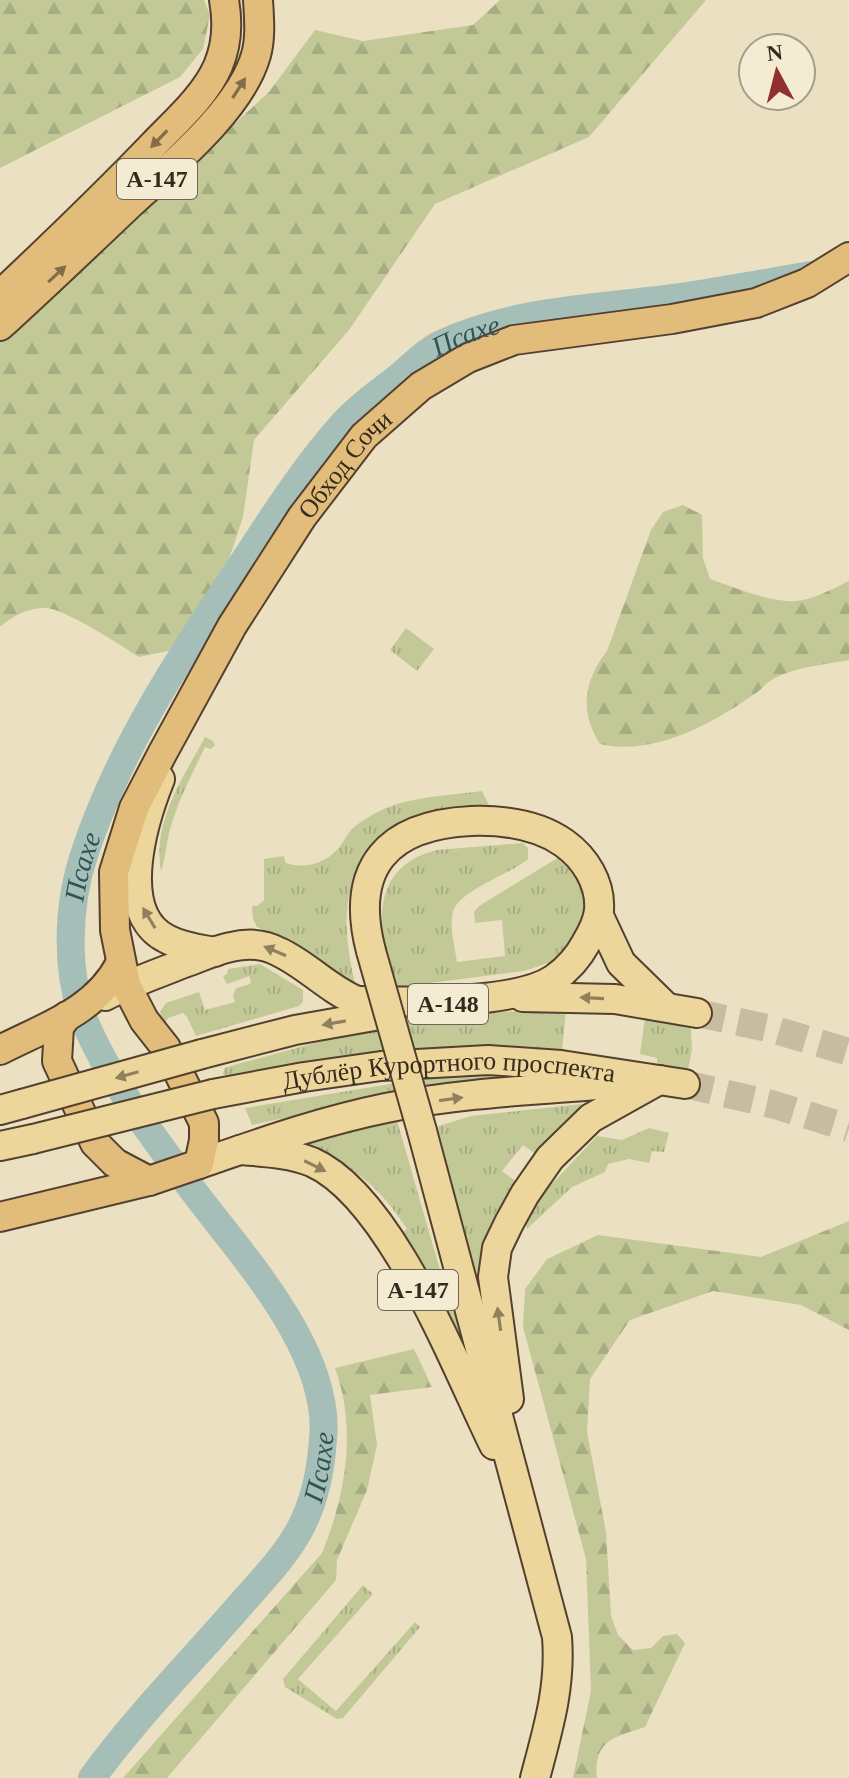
<svg xmlns="http://www.w3.org/2000/svg" width="849" height="1778" viewBox="0 0 849 1778" font-family="'Times New Roman',serif">
<defs>
<pattern id="grass-tufts" width="24" height="20" patternUnits="userSpaceOnUse" patternTransform="scale(2)"><rect width="24" height="20" fill="#c2c997"/><path d="M3 7l-1-3M5 7V3M7 7l1-3M15 17l-1-3M17 17v-4M19 17l1-3" fill="none" stroke="#a7ad82"/></pattern>
<pattern id="forest-firs" width="22" height="20" patternUnits="userSpaceOnUse" patternTransform="scale(2)"><rect width="22" height="20" fill="#c2c997"/><path d="M5 1l3.5 6h-7zM16 11l3.5 6h-7z" fill="#a7ad82"/></pattern>
</defs>
<rect width="100%" height="100%" fill="#ece0c2"/>
<path fill="url(#grass-tufts)" d="M406,628L434,649L417,671L390,650Z
M205,737L213,741L215,746L210,749L205,747C193,772 180,797 172,823C166,839 167,855 161,871C152,822 183,778 205,737Z
M482,791L489,805L497,811L369,852C338,893 345,937 355,984L348,983L292,944L257,927L253,919L252,906H257L264,900V859L284,856L286,863C305,869 323,864 337,850C343,844 346,835 352,829C357,824 366,819 372,815C404,796 446,796 482,791Z
M523,843L528,848V859C511,874 458,891 453,912C449,927 455,947 457,962L505,956L502,920L475,923L474,912L479,906L564,854L583,877L587,914L566,952L554,961L524,971L391,988C380,933 365,868 437,850Z
M260,964L303,990V1002L299,1006L196,1036L187,1017L183,1013L168,1018L164,1025L160,1012L166,1003L199,992L205,1010L235,1002L233,995L236,988L250,984L251,981L249,976L227,984L223,976L227,974L228,969Z
M566,1009L562,1052L228,1077L223,1074L225,1068L234,1065C291,1050 348,1032 407,1022C459,1014 513,1011 566,1009Z
M690,1015L692,1050L685,1084L666,1081L657,1064V1058L640,1054L645,1018Z
M471,1075H551L310,1118L308,1113L252,1125L245,1108L420,1079Z
M581,1104L586,1106L537,1155L523,1145L502,1171L522,1186L483,1287L477,1288L436,1127L471,1116Z
M396,1117L444,1284L450,1283L476,1374L431,1280L403,1232L407,1229C380,1187 353,1166 308,1146L310,1140Z
M649,1128L669,1133L664,1152L652,1151L649,1163L629,1159L608,1164L605,1172L572,1187L527,1229L522,1210L541,1186L546,1190L597,1136L622,1140Z
M363,1585L373,1594L298,1679L336,1711L415,1622L420,1627L343,1718L337,1719L285,1687L283,1679Z"/>
<path fill="url(#forest-firs)" d="M0,0H204L210,15L203,49L180,77L0,168Z
M500,0H706L589,137L435,204L349,330L254,440L243,517L214,604L168,651L139,657C120,645 64,608 45,608C27,608 12,616 0,627V340L269,92L315,30L363,41L473,25Z
M683,505L702,515L703,558L710,579C733,587 771,603 796,601C815,599 832,589 849,581V660C824,665 792,667 770,681C765,684 761,690 756,693C713,723 654,757 600,744C579,711 584,680 607,651L651,530L663,512Z
M849,1221V1330L801,1305L713,1291L630,1320L590,1379L587,1432L606,1532L611,1616L618,1635L633,1650L651,1648L663,1636L677,1634L685,1643L645,1727C615,1737 593,1740 597,1778H573L591,1691L586,1559L523,1327L525,1289L547,1259L598,1235L761,1257Z
M414,1349L432,1387L370,1395L377,1445L367,1490L337,1560L336,1580L167,1778H123L322,1553C346,1494 357,1429 335,1368Z"/>
<g fill="none" stroke-linecap="round" stroke-linejoin="round">
<path stroke="#a5bfb8" stroke-width="28" id="s1" d="M92,1778C137,1716 192,1661 242,1603C262,1580 285,1557 300,1529C314,1503 321,1469 323,1439C332,1349 238,1252 189,1185C152,1135 112,1084 87,1027C64,974 67,905 85,852C119,749 180,657 240,567C272,519 304,467 344,423C360,405 381,391 400,376C413,365 426,351 441,344C517,308 605,308 687,296C728,290 769,282 811,275"/>
<path stroke="#c7bca1" stroke-width="28" stroke-dasharray="28 14" stroke-linecap="butt" d="M697,1013L772,1029L849,1052
M685,1084L775,1105L849,1128"/>
<g stroke="#53402f" stroke-width="32">
<g id="primary">
<path d="M160,779C144,819 114,913 167,939C182,947 199,949 215,952"/>
<path d="M599,916L621,963L666,1007"/>
<path d="M105,996C130,983 157,974 184,963C199,958 215,950 231,947C247,943 264,944 279,952C307,965 328,989 357,1001C405,1002 515,1005 554,979C568,969 578,958 586,943C592,933 598,921 599,910C601,883 585,858 564,843C537,824 503,820 471,821C388,825 349,867 371,951"/>
<path d="M523,997L615,999L697,1013"/>
<path d="M202,1054L295,1030L391,1013"/>
<path id="s2" d="M213,1094L304,1077L381,1066L488,1060L561,1065L685,1084"/>
<path d="M0,1110L22,1104"/>
<path d="M422,1131L557,1637C561,1687 548,1729 535,1778"/>
<path d="M0,1146L33,1139"/>
<path d="M240,1150C263,1152 290,1153 312,1162C391,1197 456,1368 494,1445"/>
<path d="M199,1164C260,1143 322,1121 386,1108C459,1093 536,1090 610,1084"/>
<path d="M509,1399L493,1277L497,1248L509,1223L525,1194L550,1158L591,1118L659,1080"/>
</g>
</g>
<g stroke="#53402f" stroke-width="32">
<g id="trunk">
<path d="M0,295C52,246 103,197 153,145C175,122 205,96 218,66C227,45 228,22 224,0"/>
<path d="M0,326C44,286 87,245 130,204C170,167 241,109 256,55C261,37 259,18 258,0"/>
<path d="M67,1016L59,1027L57,1061L95,1143L115,1163L149,1181"/>
<path d="M0,1050C45,1027 96,1011 120,964"/>
<path id="s3" d="M0,1217L149,1181L199,1164L204,1140V1123L166,1048L144,1020L126,985L115,930L114,872L134,808L162,754L232,626L302,517L364,436L421,386L468,358L514,340L672,319L756,303L807,283L849,257"/>
</g>
</g>
<use href="#primary" stroke="#edd69c" stroke-width="28"/>
<use href="#trunk" stroke="#e2bc7a" stroke-width="28"/>
<g stroke="#53402f" stroke-width="32" stroke-linecap="butt">
<path id="primary-bridge" d="M371,951L422,1131
M22,1104L202,1054
M33,1139L213,1094"/>
</g>
<use href="#primary-bridge" stroke="#edd69c" stroke-width="28"/>
</g>
<defs><path id="oneway-solid" d="M-6-.8H1V-3.2L6.5 0L1 3.2V.8H-6Z" transform="scale(2)"/></defs>
<g fill="#836c47">
<use href="#oneway-solid" transform="translate(239 88) rotate(-57)"/>
<use href="#oneway-solid" transform="translate(159 139) rotate(134)"/>
<use href="#oneway-solid" transform="translate(57 274) rotate(-43)"/>
</g>
<g fill="#91805d">
<use href="#oneway-solid" transform="translate(149 918) rotate(-121)"/>
<use href="#oneway-solid" transform="translate(275 951) rotate(-157)"/>
<use href="#oneway-solid" transform="translate(592 998) rotate(-177)"/>
<use href="#oneway-solid" transform="translate(334 1023) rotate(170)"/>
<use href="#oneway-solid" transform="translate(127 1075) rotate(164)"/>
<use href="#oneway-solid" transform="translate(451 1099) rotate(-8)"/>
<use href="#oneway-solid" transform="translate(315 1166) rotate(26)"/>
<use href="#oneway-solid" transform="translate(499 1319) rotate(-98)"/>
</g>
<g text-anchor="middle" stroke-width="6" stroke-linejoin="round" paint-order="stroke">
<g fill="#f3ebd2" stroke="#6e6454" stroke-width="2">
<rect x="117" y="159" width="80" height="40" rx="6"/>
<rect x="408" y="984" width="80" height="40" rx="6"/>
<rect x="378" y="1270" width="80" height="40" rx="6"/>
</g>
<g font-size="24" font-weight="bold" fill="#352a1e">
<text x="157" y="187">А-147</text>
<text x="448" y="1012">А-148</text>
<text x="418" y="1298">А-147</text>
</g>
<g font-size="26" fill="#352a1e" stroke="#f3ebd2">
<text dy="9" stroke="none"><textPath href="#s3" startOffset="992">Обход Сочи</textPath></text>
<text dy="9" stroke="none"><textPath href="#s2" startOffset="238">Дублёр Курортного проспекта</textPath></text>
</g>
<g font-size="28" font-style="italic" fill="#2e5453" stroke="#f3ebd2">
<text dy="10" stroke="none"><textPath href="#s1" startOffset="1734">Псахе</textPath></text>
<text dy="10" stroke="none"><textPath href="#s1" startOffset="1064">Псахе</textPath></text>
<text dy="10" stroke="none"><textPath href="#s1" startOffset="390">Псахе</textPath></text>
</g>
</g>
<g transform="translate(777 72) rotate(353)"><circle r="38" fill="#f3ebd2" stroke="#a79e8a" stroke-width="2"/>
<path d="M0-6L14 30L0 20L-14 30Z" fill="#912f2d"/>
<text y="-12" font-size="22" font-weight="bold" text-anchor="middle" fill="#352a1e">N</text>
</g>
</svg>
